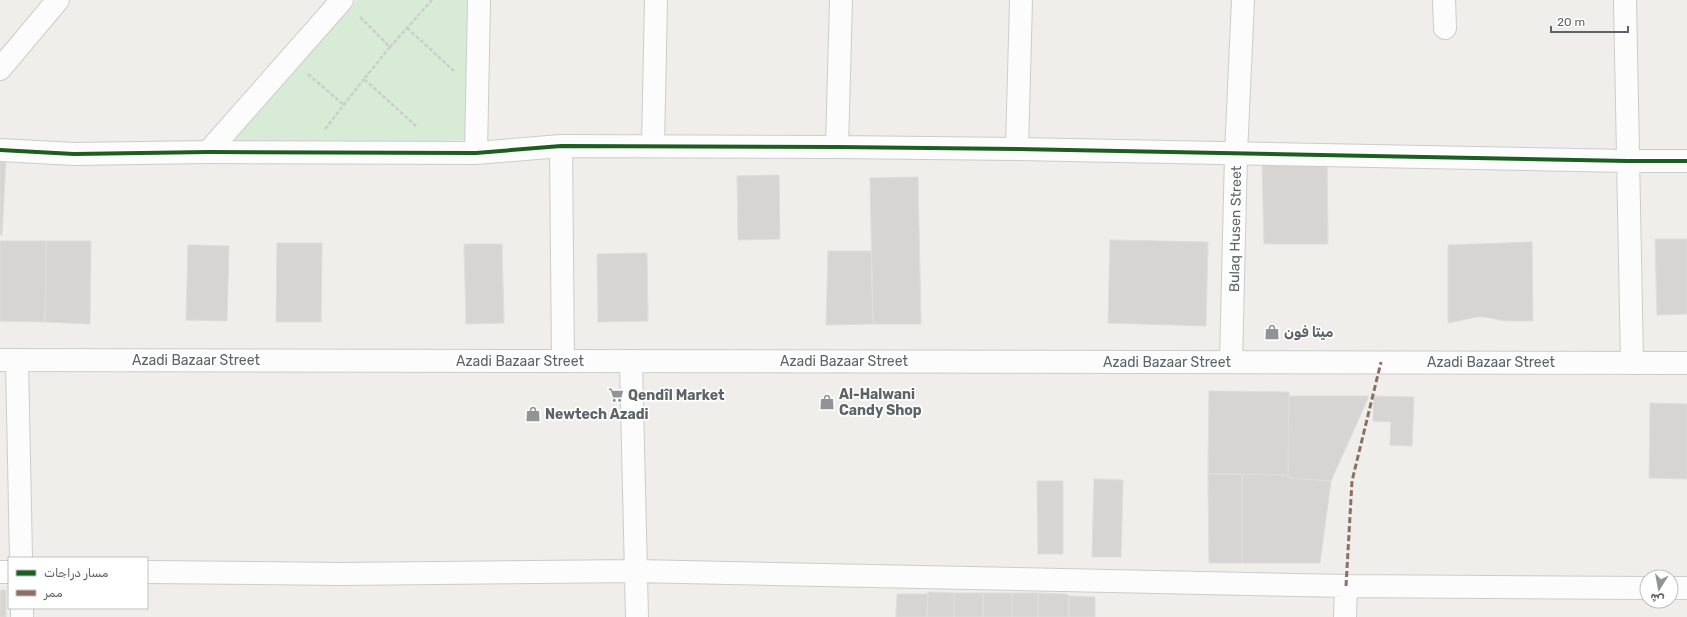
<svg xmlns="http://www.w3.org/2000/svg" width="1687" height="617" viewBox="0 0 1687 617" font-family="Rubik,Cairo,sans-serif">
<rect width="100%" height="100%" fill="#efeeea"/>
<path fill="#d8ebd6" d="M357,0H468L469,42L465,140L362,144L227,142Z"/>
<path fill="#d6d5d3" stroke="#deddd9" d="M0,158H6L2,235H0Z
M1327,159L1328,244H1264L1262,161Z
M779,175L780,239L738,240L737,176Z
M918,177L921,324H873L870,178Z
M1655,239H1687V314L1657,315Z
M1110,240L1208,242L1206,326L1108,323Z
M0,241H46L45,322L0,321Z
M46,241H91L90,324L45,322Z
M1532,242L1533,321H1506L1485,317H1477L1448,323V245Z
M277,243H322L321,322H276Z
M464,244H502L504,323L466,324Z
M188,245L229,246L227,321L186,320Z
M828,251H871L873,324L826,325Z
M647,253L648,321L598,322L597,254Z
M1209,391L1289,392L1288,475L1208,474Z
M1289,396H1369L1331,481L1288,478Z
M1374,396L1414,397L1412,446L1390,445L1391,422L1373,421Z
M1650,403L1687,404V479L1649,478Z
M1208,474H1242V563H1209Z
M1242,474L1288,475V478L1331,481L1320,563H1242Z
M1094,479L1123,480L1121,557H1092Z
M1037,481H1063V554H1038Z
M0,590H6V617H0Z
M928,592L954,593V617H927Z
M954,593H983V617H954Z
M983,593H1012V617H983Z
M1012,593H1038V617H1012Z
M1038,593L1067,594L1069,596V617H1038Z
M897,594H928L927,617H896Z
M1069,596L1095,597V617H1069Z"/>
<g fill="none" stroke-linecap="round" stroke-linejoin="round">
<g stroke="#cbcccc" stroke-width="24">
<path id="minor" d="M1444,0L1445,28
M1625,0L1632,363
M0,69L58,0
M561,146L563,361
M653,146L656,0
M837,147L841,0
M1017,149L1021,0
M0,150L74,154L208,152L476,153L561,146L837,147L1017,149L1628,161H1687
M208,152L342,0
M476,153L479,0
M17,360L21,558
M631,361L637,617
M0,572H9
M147,572L341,574L636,571L1346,586L1647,588
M1671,588H1687
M22,608V617
M1345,617L1346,586"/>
</g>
<g stroke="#cbcccc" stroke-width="24">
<path id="tertiary" d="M0,360L1687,363
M1231,362L1236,154L1243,0"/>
</g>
<path stroke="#cacfcc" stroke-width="2.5" stroke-dasharray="4 2" stroke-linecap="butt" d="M360,17L390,47L432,0
M407,28L454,71
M390,47L364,79L416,126
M308,74L344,105
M325,129L364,79"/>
<use href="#minor" stroke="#fdfcfc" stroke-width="22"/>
<use href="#tertiary" stroke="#fdfcfc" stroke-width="22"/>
<path stroke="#8d6e63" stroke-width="3" stroke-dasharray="6 3" stroke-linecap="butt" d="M1346,586L1352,481L1381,362"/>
<g stroke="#fff" stroke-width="6">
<path id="cycleway" d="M0,150L74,154L208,152L476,153L561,146L837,147L1017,149L1628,161H1687"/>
</g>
<use href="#cycleway" stroke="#1b5e20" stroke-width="4"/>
</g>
<defs>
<g id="shop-bare" transform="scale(1.2)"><path d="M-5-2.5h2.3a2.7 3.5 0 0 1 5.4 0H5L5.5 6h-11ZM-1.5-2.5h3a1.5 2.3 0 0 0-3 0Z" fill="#919496" stroke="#fff" stroke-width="2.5" paint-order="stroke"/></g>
<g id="supermarket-bare" transform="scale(1.2)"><path d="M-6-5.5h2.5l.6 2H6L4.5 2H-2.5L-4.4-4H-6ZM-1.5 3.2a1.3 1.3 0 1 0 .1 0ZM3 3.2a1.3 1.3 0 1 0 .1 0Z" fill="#919496" stroke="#fff" stroke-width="2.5" paint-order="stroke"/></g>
</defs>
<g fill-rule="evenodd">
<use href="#shop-bare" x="1272" y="332"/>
<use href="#supermarket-bare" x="616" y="395"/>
<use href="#shop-bare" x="827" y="402"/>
<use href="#shop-bare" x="533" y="414"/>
</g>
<g text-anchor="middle" stroke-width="3.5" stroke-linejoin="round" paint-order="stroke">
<g font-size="14" fill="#5f6368" stroke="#fff">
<text transform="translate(1235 229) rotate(-89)" y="5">Bulaq Husen Street</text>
<text x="196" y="365">Azadi Bazaar Street</text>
<text x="520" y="366">Azadi Bazaar Street</text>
<text x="844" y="366">Azadi Bazaar Street</text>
<text x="1167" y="367">Azadi Bazaar Street</text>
<text x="1491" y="367">Azadi Bazaar Street</text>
</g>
<g font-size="14" font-weight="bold" fill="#5f6368" stroke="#fff" text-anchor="start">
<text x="1284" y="337">ميتا فون</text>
<text x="839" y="399">Al-Halwani<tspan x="839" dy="16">Candy Shop</tspan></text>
<text x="628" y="400">Qendîl Market</text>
<text x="545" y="419">Newtech Azadi</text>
</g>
</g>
<rect x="8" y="557" width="140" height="52" fill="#ffffff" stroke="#bfc1c3"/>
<rect x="16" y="570" width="20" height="6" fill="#1b5e20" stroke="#bfc1c3"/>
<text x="44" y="577" font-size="12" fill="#5f6368">مسار دراجات</text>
<rect x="16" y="590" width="20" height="6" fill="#8d6e63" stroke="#bfc1c3"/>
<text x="44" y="597" font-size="12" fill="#5f6368">ممر</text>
<g transform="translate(1659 589) rotate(191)"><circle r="19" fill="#ffffff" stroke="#bfc1c3"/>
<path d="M0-3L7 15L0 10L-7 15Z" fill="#919496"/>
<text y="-6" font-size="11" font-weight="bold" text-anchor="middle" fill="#5f6368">ش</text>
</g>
<path d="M1551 26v6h77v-6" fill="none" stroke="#5f6368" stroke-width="2"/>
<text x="1557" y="26" font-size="12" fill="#5f6368" stroke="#ffffff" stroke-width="3" paint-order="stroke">20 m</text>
</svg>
